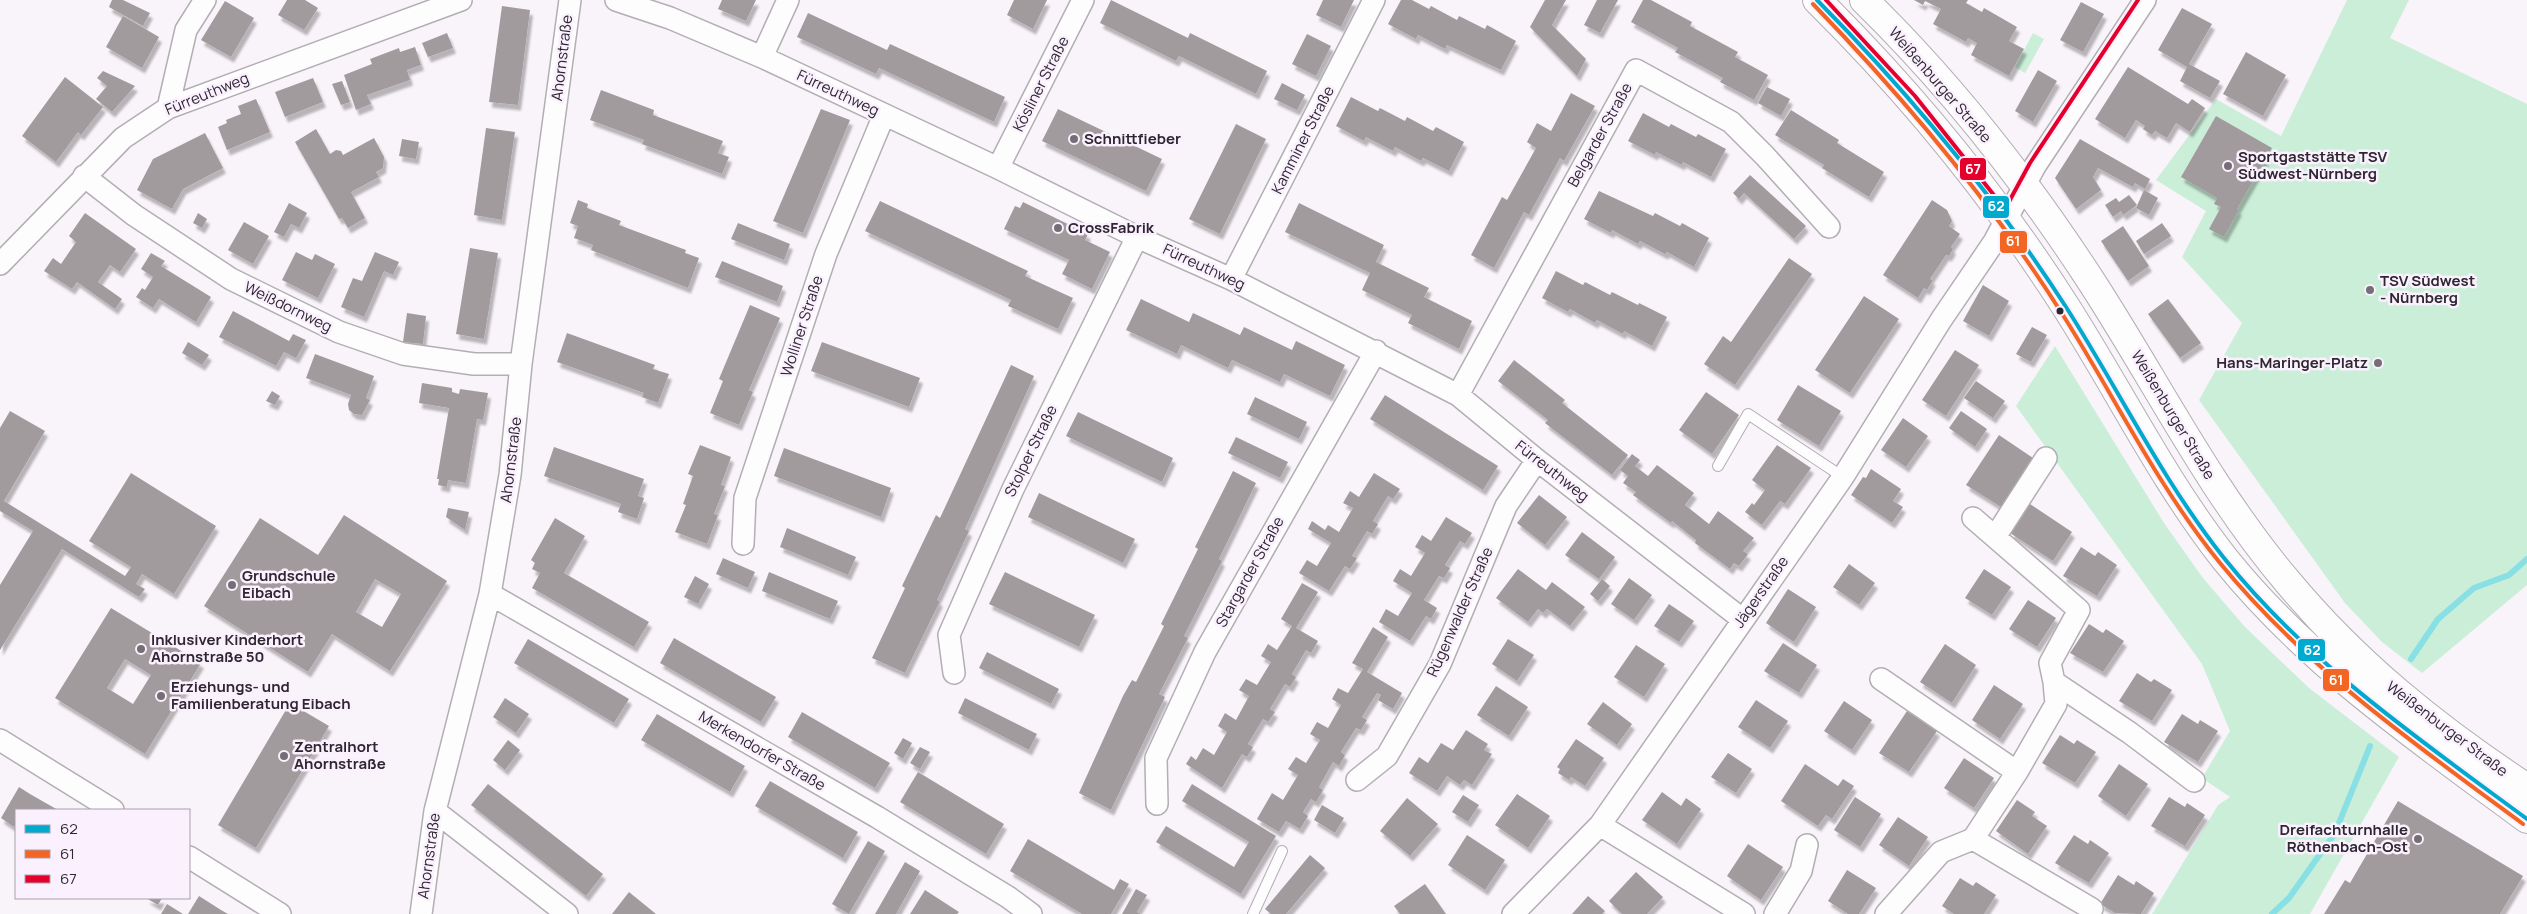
<svg xmlns="http://www.w3.org/2000/svg" width="2527" height="914" viewBox="0 0 2527 914" font-family="Manrope,sans-serif">
<defs>
<filter id="shadow"><feDropShadow dx="3" dy="5.5" stdDeviation="1" flood-color="#0004"/></filter>
</defs>
<rect width="100%" height="100%" fill="#f9f4fa"/>
<path fill="#cbeed8" d="M2347,0H2409L2390,38L2527,104V585L2422,673L2382,642L2345,603L2199,400L2242,323L2182,257L2206,211L2156,180L2216,99L2281,136Z
M2033,33L2044,39L2025,73L2015,67Z
M2055,346L2164,523L2203,578L2245,627L2309,688L2399,757L2310,914H2152L2218,805L2230,797L2202,778L2230,731L2202,664L2016,406Z"/>
<g fill="none" stroke-linecap="round" stroke-linejoin="round">
<path stroke="#88e0e5" stroke-width="6" d="M2411,659L2438,619L2474,588L2509,575L2527,559
M2272,914L2289,898L2335,833L2370,746"/>
</g>
<path fill="#a29b9d" fill-rule="evenodd" filter="url(#shadow)" d="M112,0H123L150,13L143,26L109,7Z
M287,0H305L318,8L304,30L278,15Z
M722,0H756L746,21L718,9Z
M1014,0H1047L1033,29L1007,15Z
M1111,0L1188,38L1190,33L1267,71L1256,94L1179,56L1176,61L1100,23Z
M1323,0H1354L1341,27L1316,15Z
M1401,0H1412L1429,9L1431,6L1457,20L1459,16L1485,29L1487,25L1516,41L1501,70L1447,45L1445,49L1418,35L1416,39L1388,24Z
M1545,0H1566L1552,25L1586,59L1577,76L1530,27Z
M1597,0H1618L1600,33L1584,25Z
M1643,0H1651L1692,22L1690,26L1738,52L1735,57L1768,75L1754,100L1720,82L1723,78L1675,52L1678,48L1631,22Z
M1914,0H1968L1966,3L1982,12L1984,8L2017,27L2009,41L2024,49L2009,76L1971,55L1977,43L1968,38L1966,42L1933,24L1941,9L1925,1L1923,5Z
M225,1L254,18L231,57L201,40Z
M2081,2L2104,14L2083,52L2060,40Z
M502,6L530,10L518,105L489,102Z
M2182,8L2212,24L2189,64L2220,81L2210,98L2180,81L2187,67L2158,50Z
M808,13L887,50L890,44L1005,97L994,122L879,68L876,74L797,37Z
M123,16L159,37L142,68L106,47Z
M447,33L453,48L428,57L422,43Z
M1307,34L1331,46L1316,76L1292,64Z
M415,47L421,65L407,70L410,80L367,95L371,104L356,110L344,75L372,64L370,59L399,48L400,52Z
M2246,52L2286,75L2263,116L2223,94Z
M2128,67L2188,104L2192,99L2205,108L2190,132L2176,123L2167,138L2155,131L2152,135L2143,129L2145,126L2136,120L2125,138L2095,119Z
M2038,70L2057,81L2033,122L2015,111Z
M103,71L135,86L112,112L96,99L107,86L97,78Z
M65,77L103,107L81,135L78,132L56,162L22,136Z
M313,78L323,102L285,117L275,92Z
M342,81L350,102L341,105L332,84Z
M1282,83L1305,95L1297,110L1274,99Z
M1767,87L1790,99L1781,116L1758,103Z
M601,90L654,110L653,115L723,141L718,153L729,157L722,174L642,144L644,140L590,120Z
M1571,93L1595,106L1564,161L1560,158L1529,215L1524,212L1494,268L1471,255L1502,197L1507,200L1536,148L1527,142L1537,123L1551,131Z
M1351,97L1378,111L1380,108L1405,121L1407,117L1433,131L1436,127L1464,142L1449,171L1423,158L1421,161L1395,147L1393,151L1366,137L1364,141L1336,126Z
M256,99L270,132L227,150L218,127L227,123L226,120L241,114L238,106Z
M821,109L850,120L803,233L773,221Z
M1058,109L1162,159L1146,191L1042,141Z
M1791,110L1839,140L1837,143L1884,172L1869,197L1822,168L1824,165L1775,135Z
M1643,113L1669,127L1671,124L1696,137L1698,134L1726,149L1711,177L1683,162L1682,165L1656,152L1655,155L1628,141Z
M2216,116L2272,148L2237,209L2239,210L2224,237L2209,229L2221,207L2214,204L2217,198L2181,177Z
M1236,124L1266,139L1220,234L1189,219Z
M486,128L515,132L502,220L474,215Z
M316,129L330,154L336,150L341,151L343,155L374,138L384,157L383,168L376,172L379,177L351,192L365,218L348,228L342,218L339,219L295,142Z
M205,133L223,168L183,189L172,209L137,190L153,159Z
M402,139L419,142L416,159L399,156Z
M2080,139L2150,179L2145,189L2135,183L2133,187L2098,168L2093,177L2101,190L2076,209L2055,178Z
M1750,175L1806,226L1794,239L1744,193L1739,199L1733,193Z
M2144,190L2158,198L2149,215L2136,208Z
M1599,191L1653,216L1655,213L1680,226L1682,223L1709,238L1694,267L1667,252L1665,254L1640,241L1638,244L1612,230L1611,233L1584,219Z
M2129,195L2137,205L2123,215L2121,211L2113,217L2105,205L2116,198L2119,202Z
M578,200L588,204L587,208L621,221L619,225L686,250L685,253L699,258L688,288L591,250L593,245L574,238L578,226L570,223Z
M1932,200L1947,210L1952,221L1949,226L1960,234L1951,247L1953,249L1949,256L1946,255L1930,279L1933,280L1927,290L1924,288L1918,298L1883,275Z
M880,201L1028,271L1025,276L1073,298L1058,329L1008,306L1011,300L865,231Z
M1023,202L1088,234L1085,240L1110,252L1092,289L1062,274L1069,260L1004,229L1015,206L1020,208Z
M289,203L307,213L299,228L291,224L284,237L274,232Z
M1299,203L1384,245L1376,262L1429,288L1424,297L1472,321L1459,349L1408,323L1412,315L1362,290L1370,273L1285,232Z
M85,213L136,249L120,272L110,265L98,282L122,299L115,309L77,282L72,289L44,271L53,258L61,264L76,242L69,236Z
M198,213L207,219L202,228L193,223Z
M244,222L269,236L253,264L228,250Z
M738,223L790,244L784,260L731,239Z
M2162,223L2171,236L2144,254L2136,241Z
M2123,226L2149,266L2128,281L2101,241Z
M470,248L498,253L484,339L456,334Z
M296,252L312,260L315,254L335,264L318,298L282,280Z
M375,252L399,262L393,275L384,271L364,317L341,307L353,278L362,281Z
M151,253L165,261L161,266L211,297L196,322L159,299L153,308L136,297L142,288L145,290L153,277L141,269Z
M1789,258L1812,274L1735,385L1704,364L1723,336L1731,342Z
M722,261L783,286L777,302L715,277Z
M1556,271L1583,285L1585,282L1610,295L1612,292L1638,305L1639,303L1667,317L1652,346L1624,331L1623,334L1597,320L1595,323L1570,309L1568,312L1542,298Z
M1983,285L2009,301L1989,336L1963,321Z
M1864,296L1899,319L1850,393L1815,370Z
M1141,299L1189,322L1193,313L1240,335L1244,327L1292,350L1296,341L1345,365L1330,396L1284,374L1280,382L1232,360L1228,368L1181,345L1177,354L1126,330Z
M2168,299L2201,343L2180,358L2148,314Z
M750,305L780,318L749,390L753,392L739,425L710,413L723,381L719,379Z
M233,311L289,341L293,334L306,340L296,358L284,352L276,366L219,337Z
M407,313L426,316L423,344L403,342Z
M2032,327L2047,335L2031,362L2016,354Z
M567,333L655,365L653,369L669,374L658,403L642,397L644,393L557,362Z
M188,342L209,355L202,365L182,353Z
M822,342L920,378L909,407L811,371Z
M1955,350L1979,365L1946,416L1922,400Z
M315,354L374,376L366,398L370,400L362,415L354,414L349,410L348,404L351,395L306,378Z
M1514,360L1565,400L1562,403L1628,455L1612,475L1545,423L1548,420L1498,381Z
M1011,365L1034,376L965,529L969,531L937,600L940,601L905,673L872,658L905,588L902,586L936,515L940,518Z
M1976,381L2005,401L1993,418L1964,398Z
M422,383L452,388V392L459,394L460,389L488,393L483,420L477,419L466,483L448,480L447,487L438,485L439,479H437L449,408L419,403Z
M1798,385L1841,411L1819,446L1777,420Z
M272,391L280,396L275,405L266,401Z
M1706,392L1739,415L1712,454L1679,430Z
M1385,395L1498,466L1483,490L1370,419Z
M1255,397L1307,422L1299,439L1247,414Z
M10,411L45,431L4,501L125,576L131,567L89,541L131,473L216,526L174,594L142,574L136,584L145,589L139,597L62,549L0,650V585L33,531L0,511V428Z
M1961,411L1987,429L1975,447L1949,428Z
M1078,412L1173,458L1162,482L1066,436Z
M1903,418L1928,436L1906,467L1881,450Z
M1999,435L2033,458L2001,507L1966,485Z
M1236,437L1288,462L1280,478L1228,453Z
M700,445L731,457L721,485L725,486L714,514L718,515L707,544L675,532L686,505L683,504L693,476L688,474Z
M1777,445L1811,468L1785,504L1780,501L1762,525L1745,512L1752,503L1754,505L1765,490L1752,480Z
M554,447L644,479L638,496L644,498L637,519L618,512L621,504L544,476Z
M784,448L891,488L881,517L774,476Z
M1632,454L1640,460L1635,466L1648,476L1657,465L1694,493L1685,505L1709,524L1718,511L1754,538L1743,551L1748,554L1739,566L1734,563L1730,569L1695,543L1696,540L1672,521L1671,523L1633,495L1636,492L1623,483L1628,476L1620,470Z
M1871,469L1901,489L1893,501L1903,507L1892,523L1851,495L1863,477L1866,478Z
M1233,471L1256,483L1219,559L1222,561L1184,636L1188,638L1159,694L1165,697L1111,810L1079,793L1123,696L1132,680L1136,682L1164,626L1161,624L1198,549L1195,547Z
M1374,473L1400,489L1393,499L1388,496L1373,521L1378,524L1372,534L1367,531L1352,556L1357,558L1350,569L1345,566L1329,591L1299,573L1307,560L1317,566L1331,543L1308,529L1312,521L1325,530L1328,525L1339,532L1353,508L1343,503L1350,491L1359,497Z
M1039,493L1135,539L1123,563L1028,517Z
M1539,495L1567,517L1545,545L1517,523Z
M2030,504L2072,532L2053,561L2010,533Z
M448,508L469,512L465,530L446,517Z
M344,515L447,581L390,671L332,634L308,672L204,606L260,518L318,555ZM375,579L401,594L382,627L356,612Z
M1446,517L1472,533L1465,544L1460,541L1445,565L1450,568L1444,578L1439,576L1424,600L1437,608L1431,619L1426,616L1410,641L1379,622L1386,609L1398,616L1412,593L1393,581L1400,569L1411,576L1425,553L1415,547L1422,535L1431,541Z
M555,518L585,536L564,573L649,622L634,647L532,588L540,573L532,569L535,563L531,560Z
M787,528L856,557L848,575L780,547Z
M1582,532L1615,557L1599,579L1565,555Z
M2081,547L2095,556L2098,552L2117,565L2097,596L2063,576Z
M723,558L755,572L748,588L716,574Z
M1849,564L1875,583L1859,605L1833,587Z
M1518,569L1546,590L1552,582L1585,607L1570,626L1547,609L1543,613L1538,609L1528,622L1496,598Z
M1984,569L2011,587L1992,615L1965,598Z
M769,572L838,601L830,619L762,591Z
M1005,572L1095,615L1079,647L989,604Z
M695,576L709,584L698,604L684,597Z
M1629,578L1652,595L1634,620L1611,604Z
M1602,579L1610,586L1598,601L1590,594Z
M1302,583L1318,592L1296,628L1318,641L1311,653L1306,650L1292,674L1296,677L1290,687L1285,684L1270,709L1275,712L1268,722L1263,719L1248,744L1253,747L1247,757L1242,754L1222,788L1186,764L1191,756L1196,760L1203,748L1214,755L1227,732L1218,726L1225,713L1236,720L1249,696L1239,690L1246,679L1257,685L1271,662L1261,656L1268,644L1277,650L1292,626L1281,619Z
M1788,589L1816,607L1794,642L1766,623Z
M2028,600L2056,618L2037,647L2009,629Z
M1669,604L1694,621L1679,642L1654,626Z
M111,608L201,663L145,754L55,698ZM125,659L151,675L133,704L107,688Z
M2089,624L2103,633L2106,629L2124,641L2103,672L2070,653Z
M1373,627L1388,637L1367,672L1402,693L1393,709L1378,700L1381,695L1377,693L1362,717L1367,720L1361,730L1356,728L1341,752L1345,755L1339,766L1333,762L1319,787L1323,790L1316,802L1311,799L1303,812L1308,816L1300,829L1286,821L1279,832L1257,819L1272,793L1283,800L1298,775L1288,769L1296,757L1306,763L1320,740L1310,734L1317,722L1328,728L1341,705L1332,699L1338,688L1348,693L1363,669L1352,663Z
M674,638L776,697L761,722L660,663Z
M528,639L629,699L614,723L514,663Z
M1508,639L1534,655L1517,681L1492,664Z
M1783,643L1817,665L1799,693L1764,671Z
M1945,644L1976,665L1952,703L1920,682Z
M1636,645L1665,664L1644,697L1614,677Z
M987,652L1059,689L1051,704L979,668Z
M2137,673L2151,682L2154,679L2172,690L2152,721L2119,701Z
M1994,685L2023,704L2000,739L1972,720Z
M1496,686L1528,707L1509,736L1477,715Z
M505,698L529,714L516,733L493,717Z
M965,698L1037,734L1029,750L958,713Z
M1756,700L1788,721L1770,748L1738,727Z
M1844,701L1872,720L1852,750L1824,731Z
M1603,702L1632,724L1617,745L1587,724Z
M290,703L329,726L256,848L218,825Z
M1907,711L1937,731L1909,772L1879,753Z
M802,712L890,763L875,788L788,737Z
M657,714L745,766L730,792L641,740Z
M2182,714L2198,724L2200,720L2218,731L2198,762L2164,742Z
M1466,730L1488,744L1484,750L1492,754L1472,785L1464,780L1460,785L1447,776L1437,791L1409,773L1419,757L1428,763L1441,743L1453,750Z
M2060,735L2074,744L2077,740L2096,752L2075,783L2042,763Z
M903,738L912,743L903,759L894,753Z
M1576,739L1604,758L1585,786L1571,777L1569,780L1558,773L1560,769L1557,767Z
M508,740L520,750L505,770L493,760Z
M920,747L930,752L920,769L910,763Z
M1728,753L1752,769L1736,793L1711,777Z
M1964,758L1994,778L1974,808L1944,788Z
M1805,764L1838,786L1843,779L1854,786L1832,819L1826,815L1818,826L1781,801Z
M2119,764L2148,784L2126,816L2098,796Z
M918,772L1004,824L986,854L900,802Z
M770,781L858,832L843,858L755,806Z
M488,784L603,874L586,896L471,805Z
M1192,784L1276,836L1241,894L1156,842L1166,826L1234,867L1249,842L1182,801Z
M19,787L30,794L58,810H16V823L14,827L1,818Z
M1662,792L1681,806L1686,798L1701,809L1677,844L1642,820Z
M1517,794L1550,816L1528,848L1495,825Z
M1463,795L1479,805L1468,822L1452,812Z
M1855,797L1881,814L1860,847L1834,830Z
M2169,797L2185,807L2187,803L2205,815L2185,846L2151,826Z
M1407,798L1438,824L1410,856L1380,831Z
M2017,800L2035,812L2032,816L2047,826L2028,854L1996,831Z
M2398,801L2523,876L2500,914H2324L2345,880L2350,883Z
M1322,805L1344,818L1335,833L1314,820Z
M1898,817L1928,837L1909,866L1879,845Z
M1467,835L1505,860L1485,890L1448,865Z
M2074,835L2088,844L2090,840L2109,853L2089,883L2055,863Z
M1028,839L1114,890L1120,879L1129,884L1111,914H1082L1010,871Z
M868,841L885,851L849,914L832,904Z
M1748,844L1783,867L1761,900L1727,876Z
M1310,855L1325,868L1286,914H1271L1265,909Z
M905,862L920,871L896,914H875Z
M1847,870L1876,888L1859,914H1848L1828,901Z
M1636,872L1663,897L1647,914H1622L1609,901Z
M2118,875L2134,885L2136,881L2154,893L2141,914L2115,913L2100,904Z
M1960,878L1973,886L1976,882L1996,895L1984,914H1954L1942,906Z
M1425,884L1446,914H1400L1394,906Z
M1136,889L1147,895L1137,912L1141,914H1122Z
M925,890L959,912L957,914H910Z
M629,892L656,914H612Z
M199,896L221,910L228,914H188Z
M1588,896L1605,911L1602,914H1572Z
M146,898H162L158,905Z
M167,904L183,914H161Z"/>
<g fill="none" stroke-linecap="round" stroke-linejoin="round">
<g stroke="#b3aeb4" stroke-width="12">
<path id="service" d="M1718,466L1748,414L1843,477
M1253,914L1282,851"/>
</g>
<g stroke="#b3aeb4" stroke-width="24">
<path id="minor" d="M616,0L670,18L762,57L998,168L1137,237L1231,279L1458,395L1537,460L1742,619
M762,57L788,0
M168,108L186,30L205,0
M998,168L1083,0
M84,176L134,215L231,279L339,332L403,354L474,364H521
M0,264L123,138L168,108L461,0
M1231,279L1374,0
M1458,395L1636,70L1731,122L1765,156L1829,227
M1995,537L2046,458
M743,544L745,498L826,254L884,115
M490,594L877,817L1008,897L1031,914
M954,673L949,635L1013,489L1137,237
M1881,679L2017,772
M2054,682L2130,733L2194,781
M0,740L113,810
M1357,780L1387,756L1440,664L1506,506L1537,460
M1157,804L1156,758L1205,652L1376,351
M435,811L567,914
M1600,825L1744,914
M1973,839L2092,909
M189,857L280,914
M421,914L435,811L490,594L510,475L521,364L570,0
M1513,914L1600,825L1843,477L1941,320L1994,242L2035,166L2145,0
M1775,914L1801,871L1807,845
M1886,914L1941,852L1973,839L2017,772L2056,704L2054,682L2050,663L2079,610L1973,518"/>
</g>
<g stroke="#b3aeb4" stroke-width="30">
<path id="primary" d="M1817,0C1911,93 1995,196 2066,307C2119,390 2163,480 2224,558C2308,663 2420,740 2527,819
M1864,0C1951,85 2027,182 2093,284C2157,383 2210,490 2287,581C2356,664 2437,729 2527,788"/>
</g>
<use href="#service" stroke="#fefdfe" stroke-width="10"/>
<use href="#minor" stroke="#fefdfe" stroke-width="21"/>
<use href="#primary" stroke="#fefdfe" stroke-width="28"/>
<g stroke="#faf0fe" stroke-width="8">
<path id="bus-1" d="M1817,0C1910,94 1994,195 2066,307C2119,390 2162,480 2224,558C2308,663 2420,740 2527,819"/>
</g>
<g stroke="#faf0fe" stroke-width="8">
<path id="bus-2" d="M1813,4C1905,99 1990,200 2061,312C2114,395 2157,486 2220,563C2305,667 2416,745 2523,824"/>
</g>
<g stroke="#faf0fe" stroke-width="8">
<path id="bus-3" d="M1826,0L1915,96L2005,209L2030,163L2138,0"/>
</g>
<use href="#bus-1" stroke="#00a9ce" stroke-width="4"/>
<use href="#bus-2" stroke="#f26522" stroke-width="4"/>
<use href="#bus-3" stroke="#e4002b" stroke-width="4"/>
</g>
<g fill="#746f77" stroke="#faf0fe" stroke-width="2">
<circle cx="1074" cy="139" r="5"/>
<circle cx="2228" cy="166" r="5"/>
<circle cx="1058" cy="228" r="5"/>
<circle cx="2370" cy="290" r="5"/>
<circle cx="2378" cy="363" r="5"/>
<circle cx="232" cy="585" r="5"/>
<circle cx="141" cy="649" r="5"/>
<circle cx="161" cy="696" r="5"/>
<circle cx="284" cy="756" r="5"/>
<circle cx="2418" cy="839" r="5"/>
</g>
<circle fill="#2d2730" stroke="#faf0fe" stroke-width="2" cx="2060" cy="311" r="4.5"/>
<g text-anchor="middle" stroke-width="5" stroke-linejoin="round" paint-order="stroke">
<g font-size="15" fill="#2d2730" stroke="#faf0fe">
<text transform="translate(562 58) rotate(-83)" y="5">Ahornstraße</text>
<text transform="translate(1041 84) rotate(-63)" y="5">Kösliner Straße</text>
<text transform="translate(1940 85) rotate(49)" y="5">Weißenburger Straße</text>
<text transform="translate(838 93) rotate(25)" y="5">Fürreuthweg</text>
<text transform="translate(207 94) rotate(-22)" y="5">Fürreuthweg</text>
<text transform="translate(1600 135) rotate(-61)" y="5">Belgarder Straße</text>
<text transform="translate(1303 140) rotate(-63)" y="5">Kamminer Straße</text>
<text transform="translate(1204 267) rotate(25)" y="5">Fürreuthweg</text>
<text transform="translate(288 307) rotate(26)" y="5">Weißdornweg</text>
<text transform="translate(802 326) rotate(-72)" y="5">Wolliner Straße</text>
<text transform="translate(2173 415) rotate(59)" y="5">Weißenburger Straße</text>
<text transform="translate(1031 451) rotate(-64)" y="5">Stolper Straße</text>
<text transform="translate(511 460) rotate(-83)" y="5">Ahornstraße</text>
<text transform="translate(1552 471) rotate(38)" y="5">Fürreuthweg</text>
<text transform="translate(1250 572) rotate(-61)" y="5">Stargarder Straße</text>
<text transform="translate(1761 592) rotate(-55)" y="5">Jägerstraße</text>
<text transform="translate(1460 612) rotate(-66)" y="5">Rügenwalder Straße</text>
<text transform="translate(2447 729) rotate(37)" y="5">Weißenburger Straße</text>
<text transform="translate(762 751) rotate(30)" y="5">Merkendorfer Straße</text>
<text transform="translate(429 856) rotate(-82)" y="5">Ahornstraße</text>
</g>
<g font-size="15" font-weight="bold" fill="#2d2730" stroke="#faf0fe" text-anchor="start">
<text x="1084" y="144">Schnittfieber</text>
<text x="2238" y="162">Sportgaststätte TSV<tspan x="2238" dy="17">Südwest-Nürnberg</tspan></text>
<text x="1068" y="233">CrossFabrik</text>
<text x="2380" y="286">TSV Südwest<tspan x="2380" dy="17">- Nürnberg</tspan></text>
<text x="2368" y="368" text-anchor="end">Hans-Maringer-Platz</text>
<text x="242" y="581">Grundschule<tspan x="242" dy="17">Eibach</tspan></text>
<text x="151" y="645">Inklusiver Kinderhort<tspan x="151" dy="17">Ahornstraße 50</tspan></text>
<text x="171" y="692">Erziehungs- und<tspan x="171" dy="17">Familienberatung Eibach</tspan></text>
<text x="294" y="752">Zentralhort<tspan x="294" dy="17">Ahornstraße</tspan></text>
<text x="2408" y="835" text-anchor="end">Dreifachturnhalle<tspan x="2408" dy="17">Röthenbach-Ost</tspan></text>
</g>
</g>
<g stroke="#faf0fe" stroke-width="2">
<rect x="1959" y="157" width="28" height="24" rx="5" fill="#e4002b"/>
<rect x="1982" y="195" width="28" height="24" rx="5" fill="#00a9ce"/>
<rect x="1999" y="230" width="29" height="24" rx="5" fill="#f26522"/>
<rect x="2297" y="638" width="29" height="24" rx="5" fill="#00a9ce"/>
<rect x="2322" y="668" width="28" height="24" rx="5" fill="#f26522"/>
</g>
<g font-size="14" text-anchor="middle" font-weight="bold" fill="#fff">
<text x="1973" y="174">67</text>
<text x="1996" y="211">62</text>
<text x="2013" y="246">61</text>
<text x="2312" y="655">62</text>
<text x="2336" y="685">61</text>
</g>
<rect x="15" y="809" width="175" height="90" fill="#faf0fe" stroke="#a8a0ac"/>
<rect x="25" y="825" width="25" height="8" fill="#00a9ce" stroke="#a8a0ac"/>
<text x="60" y="834" font-size="15" fill="#2d2730">62</text>
<rect x="25" y="850" width="25" height="8" fill="#f26522" stroke="#a8a0ac"/>
<text x="60" y="859" font-size="15" fill="#2d2730">61</text>
<rect x="25" y="875" width="25" height="8" fill="#e4002b" stroke="#a8a0ac"/>
<text x="60" y="884" font-size="15" fill="#2d2730">67</text>
</svg>
